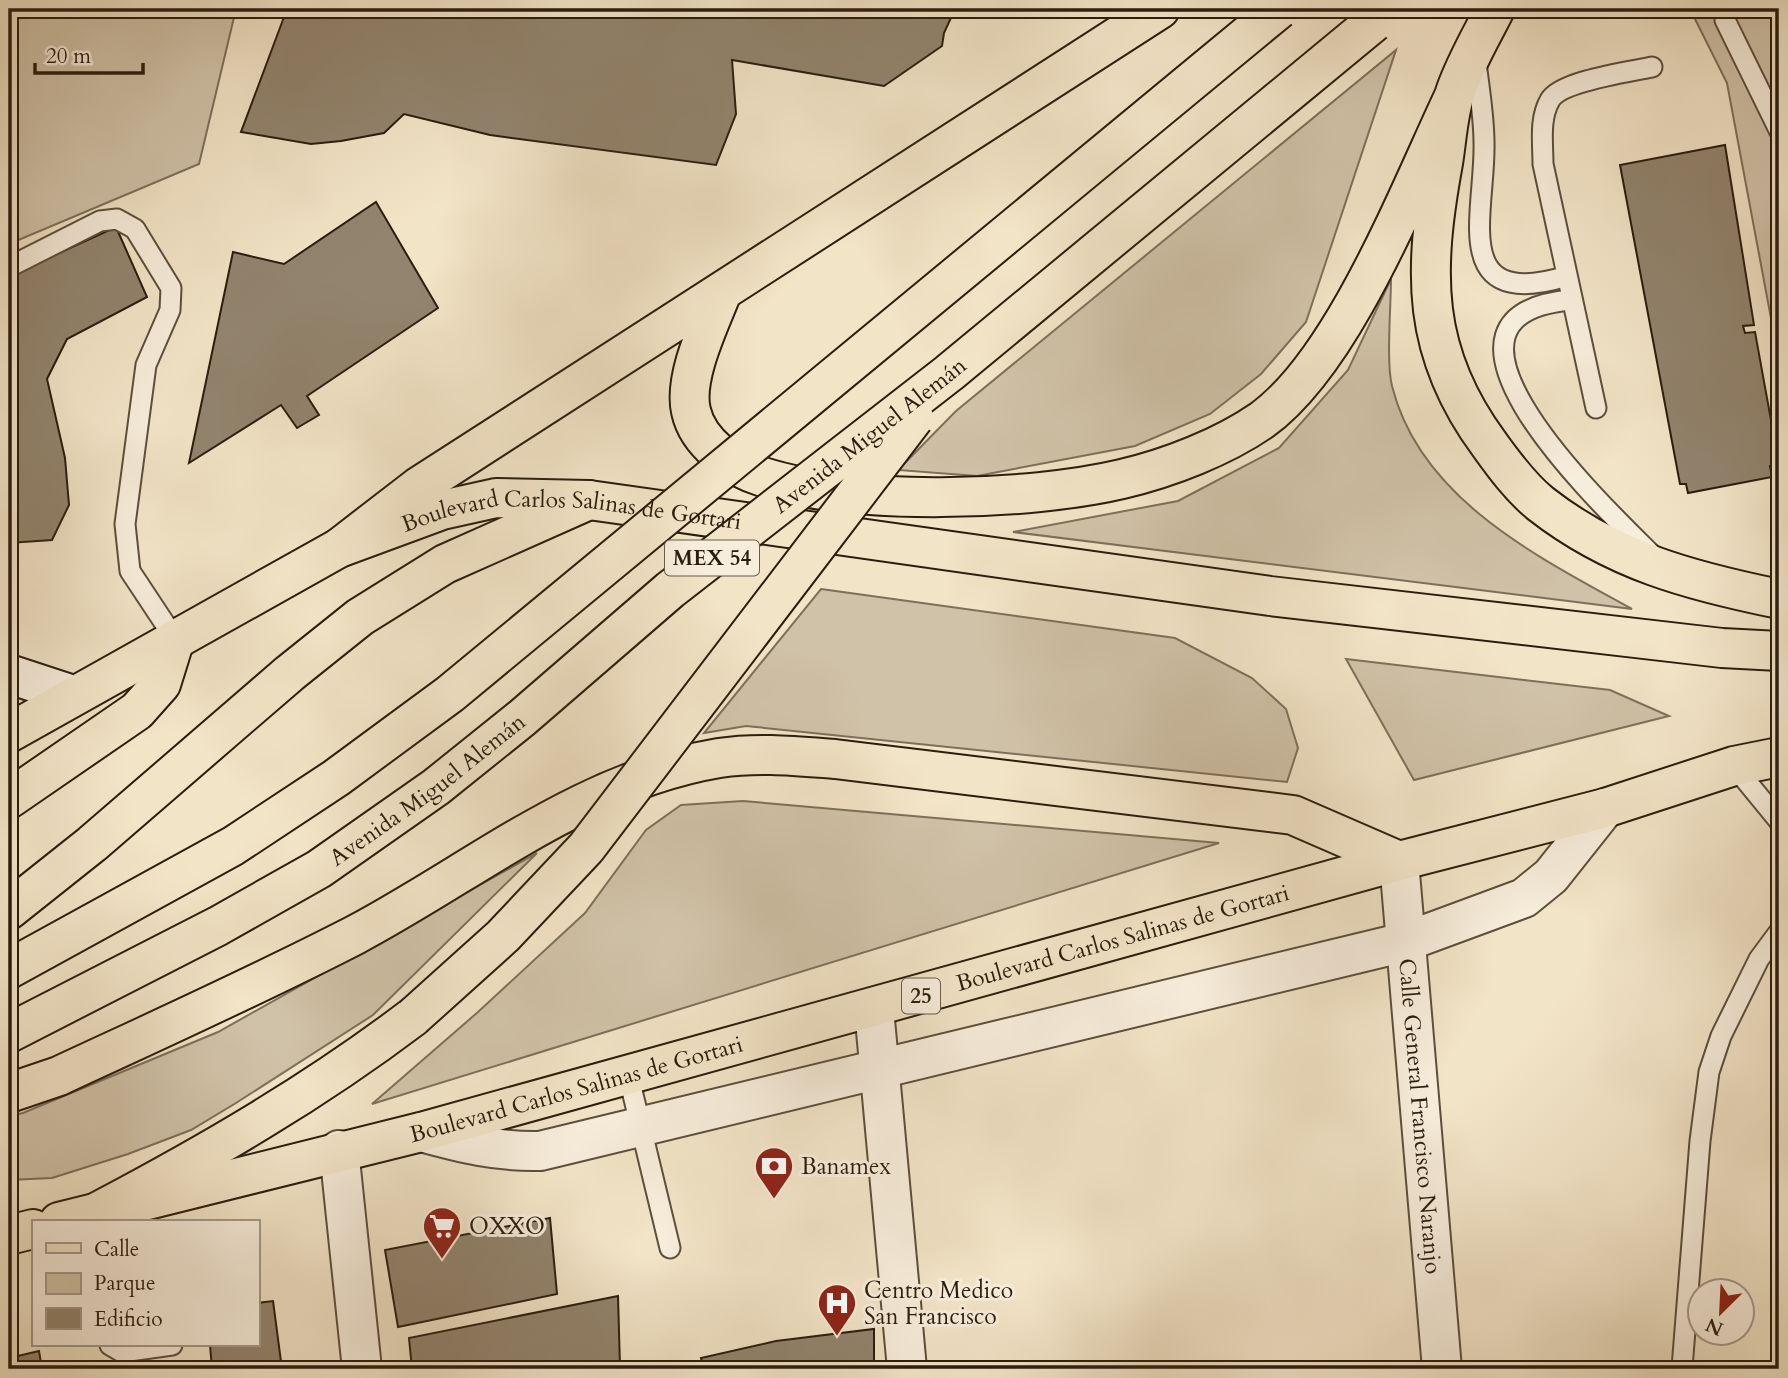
<svg xmlns="http://www.w3.org/2000/svg" width="1788" height="1378" viewBox="0 0 1788 1378" font-family="Cardo,serif">
<rect width="100%" height="100%" fill="#f2e4c7"/>
<filter id="stains"><feTurbulence type="fractalNoise" baseFrequency=".00286" numOctaves="4"/><feColorMatrix values="0 0 0 0 .2 0 0 0 0 .09 0 0 0 0 .02 0 0 0 .5 -.17"/></filter>
<radialGradient id="worn" r=".72"><stop offset=".6" stop-color="#630" stop-opacity="0"/><stop offset="1" stop-color="#630" stop-opacity=".3"/></radialGradient>
<path fill="#d0c2a8" stroke="#7d705b" stroke-width="2" d="M9,9H236L199,164L9,244Z
M1690,9H1779V361L1727,83Z
M1396,50L1306,322L1261,374L1210,414L1135,446L977,476L898,470L956,411Z
M1391,279C1391,306 1386,362 1392,386C1420,499 1538,557 1632,609L1013,532L1178,501L1279,448L1348,370Z
M821,589L1175,638L1252,678L1286,709L1298,748L1287,782L746,726L704,733Z
M1346,659L1610,690L1669,716L1414,780Z
M743,801L1219,843L372,1104L478,1012L585,913L646,830L681,805Z
M537,853L373,1015L236,1103L191,1130L128,1154L52,1178L9,1180V1116L23,1113L218,1032Z"/>
<path fill="#92846e" stroke="#2a1d0e" stroke-width="2" d="M287,9H955L944,33L942,46L884,86L732,60L736,114L716,165L490,135L404,114L384,133L341,141L311,144L241,132Z
M1725,145L1754,325L1743,326L1745,333L1755,332L1779,464L1770,466L1772,477L1688,493L1686,484H1680L1620,165Z
M376,202L438,308L307,396L319,415L297,428L281,405L189,463L233,252L284,264Z
M116,227L147,297L67,339L47,379L65,458L69,505L52,540L9,543V276Z
M550,1218L557,1294L398,1327L385,1250Z
M618,1296L620,1367L412,1369L409,1338Z
M273,1301L282,1369H212L210,1345H257V1303Z
M874,1329V1369H703L701,1358L776,1341Z
M39,1351L42,1369H9V1358Z"/>
<g fill="none" stroke-linecap="round" stroke-linejoin="round">
<g stroke="#5c4f3c" stroke-width="23">
<path id="service" d="M1725,20L1779,130
M1476,62C1479,88 1484,116 1484,143C1486,210 1447,313 1567,276
M9,267L100,221L117,219L135,229L171,288L170,310L146,365L125,524L130,571L175,639
M1572,300C1398,314 1605,508 1653,556
M1596,408L1543,164C1543,143 1539,119 1550,100C1561,81 1629,72 1652,67
M1734,766L1779,821
M628,1074L670,1248
M110,1345L122,1352L172,1345
M1682,1368L1700,1141L1709,1072L1721,1036L1759,959L1779,932"/>
</g>
<g stroke="#5c4f3c" stroke-width="42">
<g id="minor">
<path id="s1" d="M1399,861L1442,1369"/>
<path d="M874,1009L907,1369"/>
<path d="M421,1132C461,1143 498,1152 540,1151L1405,942L1524,898L1551,876L1605,808"/>
<path d="M339,1150L362,1369"/>
</g>
</g>
<g stroke="#2a1d0e" stroke-width="42">
<path id="secondary" d="M9,674L73,695"/>
</g>
<g stroke="#2a1d0e" stroke-width="42">
<g id="primary">
<path id="s2" d="M9,733L339,548L442,510L496,498L589,500L1270,596L1722,648L1779,651"/>
<path d="M9,799L137,711L161,684L175,639"/>
<path id="s3" d="M59,1222L421,1132L1399,861L1605,808L1734,766L1779,757"/>
<path d="M9,1235L33,1229"/>
</g>
</g>
<g stroke="#2a1d0e" stroke-width="42">
<path id="trunk" d="M1495,9C1482,35 1466,62 1456,90C1448,112 1447,139 1443,163C1423,272 1421,352 1489,444C1504,465 1521,488 1541,504C1614,561 1691,581 1779,599
M722,292C710,323 683,377 691,411C698,443 733,468 763,477C853,506 1029,501 1122,479C1169,468 1223,447 1262,420C1345,360 1411,186 1456,92
M339,548L418,487L1160,9
M9,910L92,844L290,673L360,617L445,564L589,500
M9,1093L59,1076C158,1030 258,985 355,935C474,872 581,781 719,758C757,752 796,756 835,759L1293,815L1399,861
M99,1211C209,1153 314,1092 413,1017"/>
</g>
<use href="#service" stroke="#f7eddb" stroke-width="19"/>
<use href="#minor" stroke="#f7eddb" stroke-width="38"/>
<use href="#secondary" stroke="#f7eddb" stroke-width="38"/>
<use href="#primary" stroke="#f2e4c7" stroke-width="38"/>
<use href="#trunk" stroke="#f2e4c7" stroke-width="38"/>
<g stroke="#2a1d0e" stroke-width="42" stroke-linecap="butt">
<g id="trunk-bridge">
<path d="M9,969L233,846L336,778L450,694L1279,9"/>
<path d="M413,1017L503,936L586,848L914,418"/>
<path id="s4" d="M9,1033L218,926L319,869L436,787L522,718L670,590L949,373L1374,22"/>
</g>
</g>
<use href="#trunk-bridge" stroke="#f2e4c7" stroke-width="38"/>
</g>
<defs>
<g id="bank-pin" transform="scale(2.0125)"><path d="M0 17L-7.5 6A9.5 9.5 0 1 1 7.5 6Z" fill="#8f2418" stroke="#f7eddb"/><path d="M-6-4H6V4H-6ZM0-2.3a2.3 2.3 0 1 0 0 4.6a2.3 2.3 0 1 0 0-4.6Z" fill="#fff"/></g>
<g id="supermarket-pin" transform="scale(2.0125)"><path d="M0 17L-7.5 6A9.5 9.5 0 1 1 7.5 6Z" fill="#8f2418" stroke="#f7eddb"/><path d="M-6-5.5h2.5l.6 2H6L4.5 2H-2.5L-4.4-4H-6ZM-1.5 3.2a1.3 1.3 0 1 0 .1 0ZM3 3.2a1.3 1.3 0 1 0 .1 0Z" fill="#fff"/></g>
<g id="hospital-pin" transform="scale(2.0125)"><path d="M0 17L-7.5 6A9.5 9.5 0 1 1 7.5 6Z" fill="#8f2418" stroke="#f7eddb"/><path d="M-5-5h3v3.5h4V-5h3V5h-3V1.5h-4V5h-3Z" fill="#fff"/></g>
</defs>
<g fill-rule="evenodd">
<use href="#bank-pin" x="774" y="1166"/>
<use href="#supermarket-pin" x="442" y="1226"/>
<use href="#hospital-pin" x="837" y="1303"/>
</g>
<g text-anchor="middle" stroke-width="6" stroke-linejoin="round" paint-order="stroke">
<g fill="#f7eddb" stroke="#685b4c" stroke-width="2">
<rect x="665" y="540.5" width="94" height="35" rx="5"/>
<rect x="902" y="978.5" width="38" height="35" rx="5"/>
</g>
<g font-size="21" font-weight="bold" fill="#2a1d0e">
<text x="712" y="565">MEX 54</text>
<text x="921" y="1003">25</text>
</g>
<g font-size="23" fill="#2a1d0e" stroke="#f7eddb">
<text dy="8" stroke="none"><textPath href="#s4" startOffset="1052">Avenida Miguel Alemán</textPath></text>
<text dy="8" stroke="none"><textPath href="#s2" startOffset="618">Boulevard Carlos Salinas de Gortari</textPath></text>
<text dy="8" stroke="none"><textPath href="#s4" startOffset="485">Avenida Miguel Alemán</textPath></text>
<text dy="8" stroke="none"><textPath href="#s3" startOffset="1101">Boulevard Carlos Salinas de Gortari</textPath></text>
<text dy="8" stroke="none"><textPath href="#s3" startOffset="534">Boulevard Carlos Salinas de Gortari</textPath></text>
<text dy="8" stroke="none"><textPath href="#s1" startOffset="256">Calle General Francisco Naranjo</textPath></text>
</g>
<g font-size="23" fill="#2a1d0e" stroke="#f7eddb" text-anchor="start">
<text x="801" y="1174">Banamex</text>
<text x="469" y="1234">OXXO</text>
<text x="864" y="1298">Centro Medico<tspan x="864" dy="26">San Francisco</tspan></text>
</g>
</g>
<rect width="1788" height="1378" fill="none" stroke="#f2e4c7" stroke-width="35"/>
<rect x="10" y="10" width="1767" height="1357" fill="none" stroke="#2a1d0e" stroke-width="3.5"/>
<rect x="18" y="18" width="1753" height="1343" fill="none" stroke="#2a1d0e" stroke-width="2"/>
<rect x="32" y="1220" width="228" height="126" fill="#f7eddb" stroke="#a59a89" stroke-width="2"/>
<rect x="46" y="1243" width="35" height="10" fill="#f2e4c7" stroke="#a59a89" stroke-width="2"/>
<text x="94" y="1256" font-size="21" fill="#2a1d0e">Calle</text>
<rect x="46" y="1273" width="35" height="21" fill="#d0c2a8" stroke="#a59a89" stroke-width="2"/>
<text x="94" y="1290" font-size="21" fill="#2a1d0e">Parque</text>
<rect x="46" y="1308" width="35" height="21" fill="#92846e" stroke="#a59a89" stroke-width="2"/>
<text x="94" y="1326" font-size="21" fill="#2a1d0e">Edificio</text>
<g transform="translate(1721 1312) rotate(204)"><circle r="33" fill="#f7eddb" stroke="#a59a89" stroke-width="2"/>
<path d="M0-5L12 26L0 18L-12 26Z" fill="#8f2418"/>
<text y="-10" font-size="19" font-weight="bold" text-anchor="middle" fill="#2a1d0e">N</text>
</g>
<path d="M35 63v10h108v-10" fill="none" stroke="#2a1d0e" stroke-width="3.5"/>
<text x="46" y="63" font-size="21" fill="#2a1d0e" stroke="#f7eddb" stroke-width="5" paint-order="stroke">20 m</text>
<rect width="100%" height="100%" filter="url(#stains)"/>
<rect width="100%" height="100%" fill="url(#worn)"/>
</svg>
